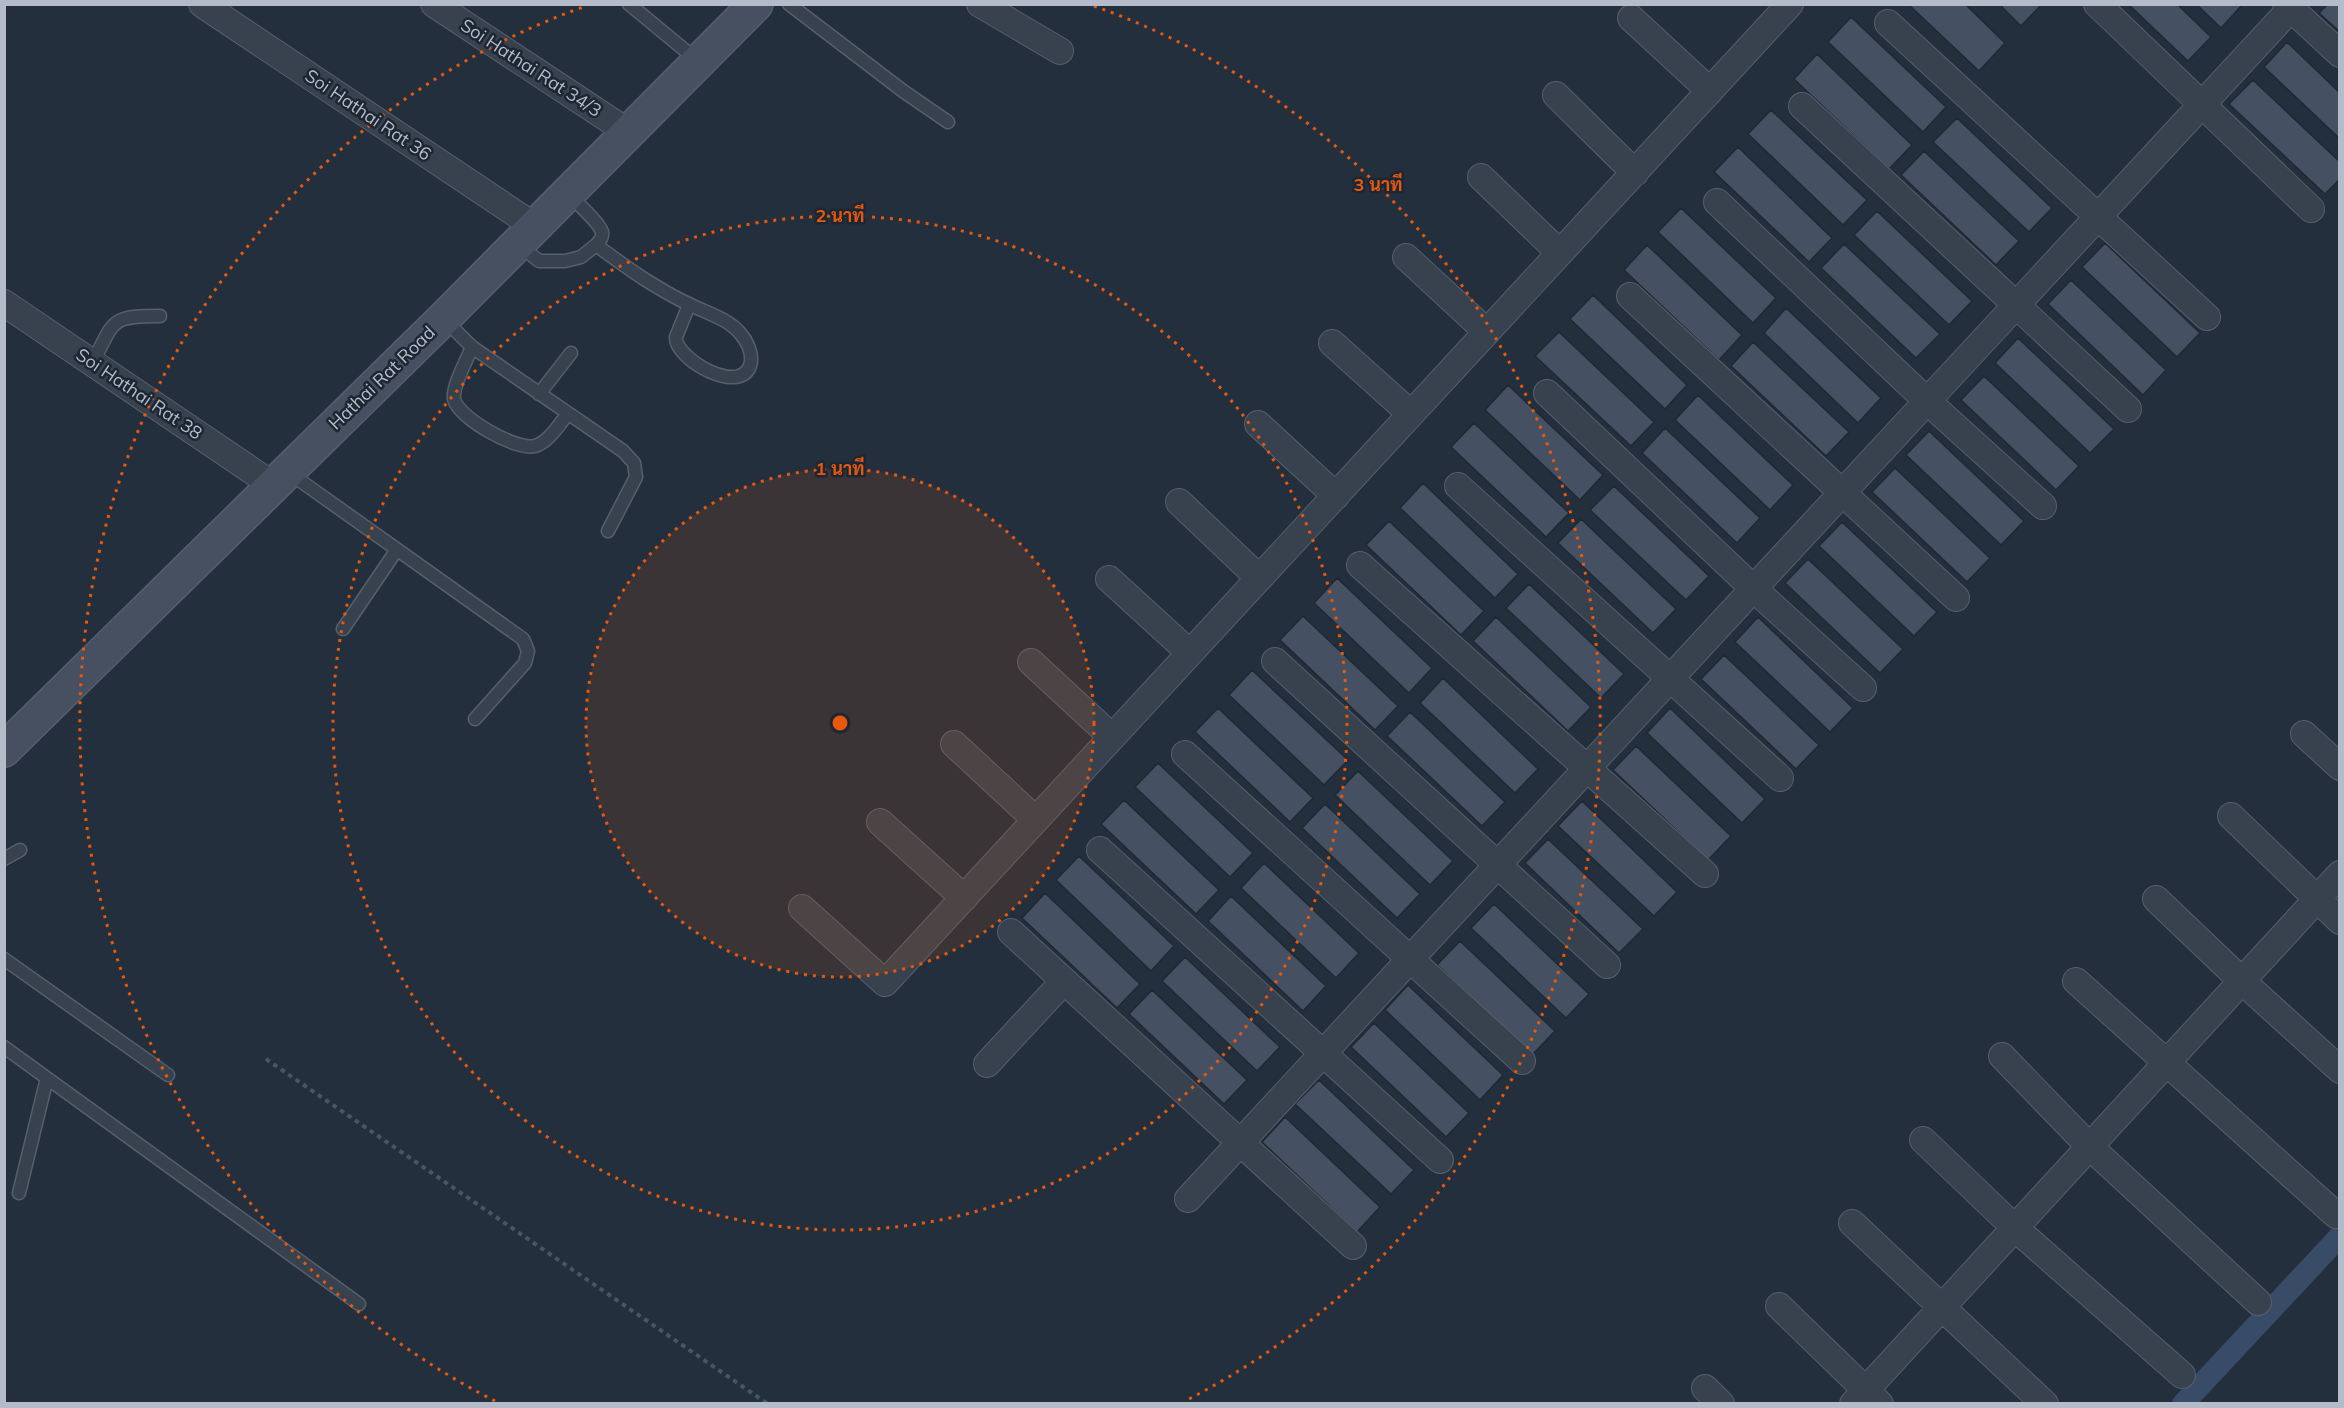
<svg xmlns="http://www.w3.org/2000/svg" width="2344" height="1408" viewBox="0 0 2344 1408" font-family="Mulish,Sarabun,sans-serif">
<rect width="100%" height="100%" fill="#242f3e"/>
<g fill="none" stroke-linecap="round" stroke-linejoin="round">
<path stroke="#394c67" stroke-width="22" d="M2183,1404L2340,1236"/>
</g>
<path fill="#455162" stroke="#1f2835" stroke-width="1.5" d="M1908,4H1965L2005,43L1979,71Z
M1999,4H2042L2021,26Z
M2128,4H2177L2211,37L2188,61Z
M2196,4H2243L2221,28Z
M2328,4H2340V32L2319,13Z
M1851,17L1946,107L1923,132L1828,42Z
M2287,42L2340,93V139L2264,67Z
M1817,54L1912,145L1889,169L1794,79Z
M2253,80L2340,162V179L2325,194L2229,104Z
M1771,110L1867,200L1843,225L1748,134Z
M1957,118L2052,208L2029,232L1933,142Z
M1738,147L1832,238L1809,262L1714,172Z
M1924,151L2019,241L1996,265L1901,175Z
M1681,208L1776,298L1753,323L1658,232Z
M1877,211L1972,301L1949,325L1854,235Z
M2105,243L2200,333L2177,357L2082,267Z
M1844,244L1940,334L1916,358L1821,268Z
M1647,245L1742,335L1719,360L1624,270Z
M2071,280L2166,370L2143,395L2048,304Z
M1593,295L1687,385L1665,409L1570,319Z
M1786,308L1881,398L1858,423L1764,333Z
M1559,332L1654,422L1631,446L1535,356Z
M2018,338L2114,429L2090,453L1995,363Z
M1753,342L1849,432L1826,456L1731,366Z
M1984,376L2079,466L2056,490L1961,400Z
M1508,385L1603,475L1580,500L1485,410Z
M1698,395L1793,485L1770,510L1675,420Z
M1474,423L1569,513L1546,537L1451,447Z
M1665,428L1760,518L1737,543L1642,453Z
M1929,431L2024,521L2001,545L1906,455Z
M1895,468L1990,558L1967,582L1872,492Z
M1423,483L1518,574L1495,598L1400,508Z
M1614,486L1709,576L1686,600L1590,510Z
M1581,519L1676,609L1653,633L1558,543Z
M1389,521L1484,611L1461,635L1366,545Z
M1842,522L1937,612L1914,636L1819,546Z
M1808,559L1903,649L1880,673L1785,583Z
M1337,578L1432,668L1409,693L1314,603Z
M1529,584L1624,674L1601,698L1506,608Z
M1303,616L1398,706L1375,730L1280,640Z
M1496,617L1591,707L1568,731L1473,641Z
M1758,617L1853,708L1830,732L1735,642Z
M1724,655L1819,745L1796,769L1701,679Z
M1252,670L1348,760L1324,785L1229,695Z
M1443,678L1538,769L1515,793L1420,703Z
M1218,708L1313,798L1290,822L1195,732Z
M1670,708L1765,799L1742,823L1647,733Z
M1410,712L1505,802L1482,826L1387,736Z
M1636,746L1731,836L1708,860L1613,770Z
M1158,763L1253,853L1230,877L1135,787Z
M1358,771L1453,861L1430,885L1335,795Z
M1124,800L1219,890L1196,914L1101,824Z
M1582,801L1677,892L1654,916L1558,826Z
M1325,804L1420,894L1397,918L1302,828Z
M1548,839L1643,929L1619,953L1525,863Z
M1079,856L1174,946L1151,971L1056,880Z
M1264,863L1359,953L1336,978L1241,888Z
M1045,893L1140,984L1117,1008L1022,918Z
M1231,896L1326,986L1303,1011L1208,921Z
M1494,904L1589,994L1566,1018L1471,928Z
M1460,941L1555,1031L1532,1055L1437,965Z
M1185,957L1280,1047L1257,1071L1162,981Z
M1408,985L1503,1075L1480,1100L1385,1010Z
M1152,990L1247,1080L1224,1104L1129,1014Z
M1374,1023L1469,1113L1446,1137L1351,1047Z
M1319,1080L1414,1170L1391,1194L1295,1104Z
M1285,1117L1380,1207L1357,1232L1262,1142Z"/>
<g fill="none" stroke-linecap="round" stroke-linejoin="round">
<g stroke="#565f6c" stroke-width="15">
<path id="lane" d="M629,4L698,61
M789,4L903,91L948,122
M568,194C576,202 599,222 602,232C603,237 599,242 596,245C614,258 631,271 649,282C662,290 675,298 689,304C706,313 727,318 740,333C747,341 752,352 751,362C744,399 674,359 676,337L689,305
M518,244L539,261H565L581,257L596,245
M444,319L472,347L623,451L634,463L636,477L608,531
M472,347C467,360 452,386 454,399C458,418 517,451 535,446C549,442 559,424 568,414
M92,364C115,320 109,316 160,316
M539,394L571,353
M288,472L523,639L528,651L525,663L475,719
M343,629L396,551
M4,859L20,850
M4,959L168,1075
M4,1047L359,1304
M19,1193L47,1078"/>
</g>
<g stroke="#565f6c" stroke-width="28">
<path id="street" d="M202,4L534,226
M434,4L628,132
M980,4L1060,51
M2097,4L2311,209
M2286,4L2340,54
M1631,18L1710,91
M1888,23L2207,317
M1556,95L1635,173
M1802,106L2128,409
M1481,177L1560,253
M1717,202L1927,401L2043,506
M1406,257L1487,332
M1630,296L1956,598
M4,303L273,485
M1332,343L1411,414
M1547,393L1754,589L1863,688
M1258,424L1336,496
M1458,486L1780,778
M1179,502L1259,578
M1360,565L1705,874
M1109,579L1190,653
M1275,661L1607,965
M1031,662L1112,737
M2304,734L2340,767
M954,744L1036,820
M1185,754L1522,1061
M2231,816L2340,921
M880,822L964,898
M1100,850L1440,1160
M2156,899L2242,981L2340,1070
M802,908L885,983L1790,4
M1011,932L1353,1246
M2076,981L2336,1215
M2002,1056L2089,1146L2258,1302
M987,1064L1064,981
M1923,1140L2015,1228L2182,1375
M1188,1199L2295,4
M1852,1223L2045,1404
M1779,1306L1880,1404
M1705,1388L1721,1404
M1853,1404L2340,874"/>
</g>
<g stroke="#565f6c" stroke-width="36">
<path id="secondary" d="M4,750L444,318L756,4"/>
</g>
<path stroke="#44595c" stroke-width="4" stroke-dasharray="4.5 4.5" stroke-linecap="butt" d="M266,1059L768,1404"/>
<use href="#lane" stroke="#38414e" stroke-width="12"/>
<use href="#street" stroke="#38414e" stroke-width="26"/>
<use href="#secondary" stroke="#465061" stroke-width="33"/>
</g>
<circle cx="840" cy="723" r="254" fill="#e8590c" fill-opacity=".12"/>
<g fill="none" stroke="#e8590c" stroke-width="3" stroke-dasharray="3 6">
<circle cx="840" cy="723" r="254"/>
<circle cx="840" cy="723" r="507"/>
<path d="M495 1401A761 761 0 0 1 586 6M1094 6A761 761 0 0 1 1185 1401"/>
</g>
<g text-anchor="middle" stroke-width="5" stroke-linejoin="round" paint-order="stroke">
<g font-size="18" fill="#b4bcc9" stroke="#1d2633">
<text transform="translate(531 68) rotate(33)" y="6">Soi Hathai Rat 34/3</text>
<text transform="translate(368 115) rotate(34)" y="6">Soi Hathai Rat 36</text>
<text transform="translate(382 378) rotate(-44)" y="6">Hathai Rat Road</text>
<text transform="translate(139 394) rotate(34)" y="6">Soi Hathai Rat 38</text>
</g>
</g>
<circle cx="840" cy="723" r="9" fill="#e8590c" stroke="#1d2633" stroke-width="3"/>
<g font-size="18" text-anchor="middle" font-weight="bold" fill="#e8590c" stroke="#1d2633" stroke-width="5" stroke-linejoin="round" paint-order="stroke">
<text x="1378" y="191">3 นาที</text>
<text x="840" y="222">2 นาที</text>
<text x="840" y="475">1 นาที</text>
</g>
<rect width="2344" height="1408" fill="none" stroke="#b4bcc9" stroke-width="12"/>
</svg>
